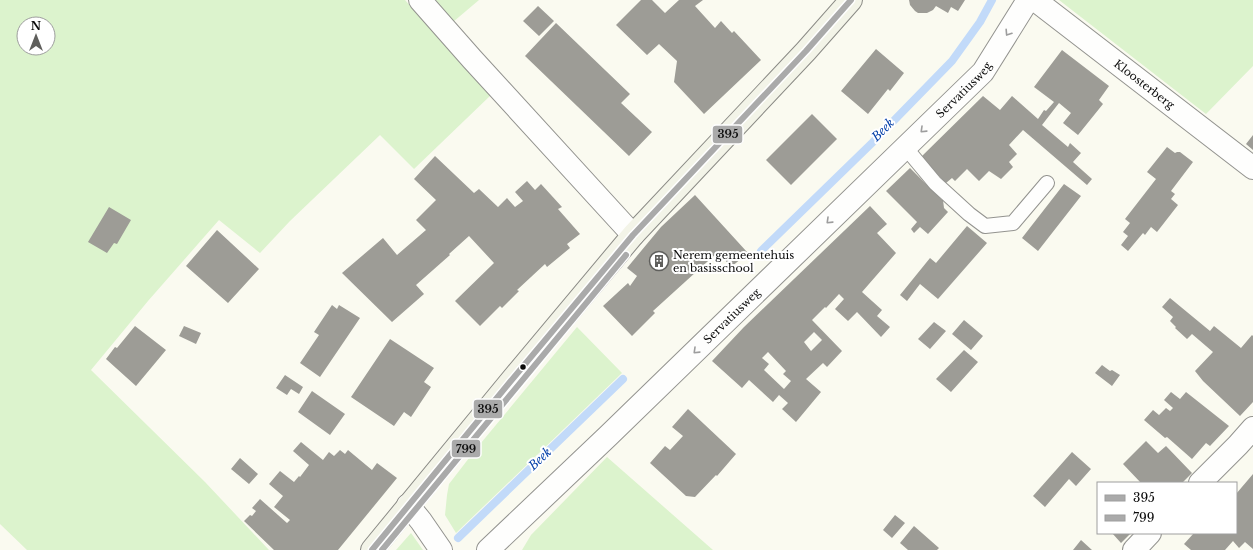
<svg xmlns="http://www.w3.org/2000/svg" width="1253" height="550" viewBox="0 0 1253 550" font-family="'Libre Baskerville',serif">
<rect width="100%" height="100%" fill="#fafaf0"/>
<path fill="#dcf3cd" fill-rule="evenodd" d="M0,0H405L491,95L414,169L380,135L290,221L260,253L219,220L148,301L91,370L205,482L269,550H27L0,524ZM24,24H48V48H24Z
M435,0H479L453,22Z
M1059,0H1253V66L1206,114Z
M577,327L622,373L456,533L445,515L447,495L449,484L476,449Z
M607,457L713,550H522L531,535Z
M411,533L423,550H396Z"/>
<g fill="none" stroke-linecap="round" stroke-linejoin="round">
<path stroke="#c2daf9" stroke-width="8" d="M761,251L872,143L952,61L980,22L992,0
M458,538L623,379"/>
</g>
<path fill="#9d9c96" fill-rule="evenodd" d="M641,0H652L665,13L679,0H703L695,6L715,28L721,21L732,33L734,31L761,60L704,114L674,82L677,61L659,44L647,55L616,25Z
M909,0H965L958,11L951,7L948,13L936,6L933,10L927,13H918L915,11L910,5Z
M538,6L554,21L539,36L523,21Z
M556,23L630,94L621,103L652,132L629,156L525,56Z
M876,49L904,73L890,91L888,89L868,114L841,91Z
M1062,50L1109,86L1099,100L1103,104L1078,135L1063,123L1071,113L1059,103L1042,125L1068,147L1070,143L1081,153L1073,162L1092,179L1087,185L1023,130L1009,145L1017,154L1009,162L1013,167L1001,179L989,171L979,181L967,169L955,181L952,178L946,183L921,158V157L983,96L1000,110L1012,96L1038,119L1044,110L1046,111L1054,102L1034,87Z
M812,114L837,139L791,185L766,160Z
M1253,135V150L1246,144Z
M1167,147L1175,153L1177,152H1180L1193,162L1171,191L1175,194L1171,199L1178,205L1157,232L1151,227L1145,235L1143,233L1128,251L1121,245L1128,236L1123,232L1130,223L1125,219L1156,179L1147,172Z
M435,156L474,193L479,189L498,207L507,198L515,207L523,201L515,192L527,181L535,190L541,184L562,207L558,209L580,234L567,244L570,248L547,267L545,264L517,290L519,291L502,308L500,306L480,326L455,301L494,263L469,236L449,254L450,255L416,285L424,294L392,322L342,273L383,238L397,255L426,230L416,220L436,200L414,179Z
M910,168L942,200H943L944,208L948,212L928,234L920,227L914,233L911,229L917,222L886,191Z
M1064,184L1081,196L1038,251L1022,238Z
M695,195L747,252V254L731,267L718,252L653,311L655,313L632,336L603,306L628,283L630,286L637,276L627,268L661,227Z
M870,206L887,224L877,233L896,253L862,292L882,310L877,316L890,327L881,337L857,312L848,321L835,309L844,299L839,294L826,308L825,307L812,320L842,351L827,367L823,363L806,379L821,392L796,422L782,409L788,403L779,395L773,402L749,380L742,388L712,361L744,327ZM814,332L822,340L811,351L804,342ZM768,352L786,371L783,374L791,381L784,389L764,370L769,364L762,358Z
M109,207L131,220L117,244L114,243L107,253L88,242Z
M967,226L987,243L938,299L920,284L907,301L900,295L930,258L936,263Z
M217,230L259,269L228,303L186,266Z
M1170,298L1210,331L1214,326L1241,348L1252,335L1253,336V402L1240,416L1203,381L1195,371L1213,352L1192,334L1187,339L1175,328L1176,327L1170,321L1173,317L1162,307Z
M332,305L337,309L339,305L360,318L320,377L300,363L319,335L314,332Z
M964,320L983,336L971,350L952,334Z
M934,322L946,331L930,349L918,339Z
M135,326L166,350L136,386L106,359L115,347L117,348Z
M184,326L201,333L196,344L179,336Z
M390,339L434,368L424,382L431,387L411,417L404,412L394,426L351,397Z
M964,350L978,362L951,392L936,379Z
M1102,365L1110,371L1112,370L1120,375L1112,386L1095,373Z
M285,375L303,387L299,394L291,389L287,395L276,388Z
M312,391L345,414L330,435L298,412Z
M1171,392L1180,399L1186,392L1229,426L1210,446L1206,443L1192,459L1167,437L1165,438L1144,420L1153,410L1159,415L1166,408L1170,411L1173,408L1164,400Z
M688,409L736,454L717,476L716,475L695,497L686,496L650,463L665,446L670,450L683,436L672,427Z
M1146,441L1158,453L1166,446L1192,473L1182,483H1141L1123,464Z
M301,442L323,460L329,452L334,456L340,450L345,454L348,450L372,470L377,463L397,478L338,550H274L244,521L250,515L252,516L256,511L252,508L260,499L287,523L290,520L274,507L283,496L269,484L280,471L294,482L299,476L300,477L309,465L293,451Z
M1072,452L1091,469L1076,486L1069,479L1045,507L1033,496Z
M240,458L258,474L249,484L231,469Z
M1253,474V549L1245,542L1239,548L1233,541L1225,550H1191L1184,544L1194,533H1236V494Z
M895,515L905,523L892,538L883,530Z
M914,526L939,548L937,550H908L900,543Z
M1112,533H1131L1121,543Z
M1081,540L1092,550H1073Z"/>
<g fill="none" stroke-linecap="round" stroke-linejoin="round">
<g stroke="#93938f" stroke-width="16">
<path id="lane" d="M905,147L935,183L969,214L985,226L1013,223L1047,183"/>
</g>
<g stroke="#93938f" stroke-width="24">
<g id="street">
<path d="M420,0L472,59L633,235"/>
<path id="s1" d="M1035,0L1253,168"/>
<path d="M1200,483L1238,445L1253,428"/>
<path d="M408,505L421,521L441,550"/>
<path id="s2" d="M488,550L608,436L983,72L1028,0"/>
<path d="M1134,550L1150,533"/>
</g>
</g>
<g stroke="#8a8a85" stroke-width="24">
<path id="secondary" d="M372,550L510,382L633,235L806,51L851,0"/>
</g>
<use href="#lane" stroke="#fefefd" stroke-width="14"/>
<use href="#street" stroke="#fefefd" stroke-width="22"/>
<use href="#secondary" stroke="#f3f4e8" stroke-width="22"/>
<g stroke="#fff" stroke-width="9">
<path id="bus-1" d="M372,550L510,382L633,235L806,51L851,0"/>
</g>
<g stroke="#fff" stroke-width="9">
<path id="bus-2" d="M382,550L626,255"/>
</g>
<use href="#bus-1" stroke="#aaa" stroke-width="6"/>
<use href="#bus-2" stroke="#aaa" stroke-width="6"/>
</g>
<defs><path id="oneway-chevron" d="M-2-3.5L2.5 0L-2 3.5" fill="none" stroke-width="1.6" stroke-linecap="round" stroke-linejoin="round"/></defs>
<g stroke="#9d9d9d">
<use href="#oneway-chevron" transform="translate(1008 33) rotate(123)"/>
<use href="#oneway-chevron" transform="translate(923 130) rotate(136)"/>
<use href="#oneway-chevron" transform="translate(829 221) rotate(136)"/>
<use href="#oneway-chevron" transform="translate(696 351) rotate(136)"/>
</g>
<defs>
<g id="building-ring" transform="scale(1)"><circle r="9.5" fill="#fff" stroke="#5f5f5c" stroke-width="1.5"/><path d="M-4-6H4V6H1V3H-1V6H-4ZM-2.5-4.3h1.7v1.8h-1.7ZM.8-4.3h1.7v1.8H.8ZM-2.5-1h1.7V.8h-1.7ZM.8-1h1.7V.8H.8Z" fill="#5f5f5c"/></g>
</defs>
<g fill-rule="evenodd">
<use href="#building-ring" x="659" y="261"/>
</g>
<circle fill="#0c0c0c" stroke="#fff" stroke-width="1.5" cx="523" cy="367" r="3.5"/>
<g text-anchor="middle" stroke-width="4" stroke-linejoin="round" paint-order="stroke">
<g font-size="11" fill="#0c0c0c" stroke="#fff">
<text dy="4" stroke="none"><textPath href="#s1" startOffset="138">Kloosterberg</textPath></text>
<text dy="4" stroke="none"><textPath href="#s2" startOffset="662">Servatiusweg</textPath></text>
<text dy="4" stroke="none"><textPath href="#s2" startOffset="338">Servatiusweg</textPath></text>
</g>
<g font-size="11" fill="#0c0c0c" stroke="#fff" text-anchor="start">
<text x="673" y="259">Nerem gemeentehuis<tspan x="673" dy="13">en basisschool</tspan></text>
</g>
<g font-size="12" font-style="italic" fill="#0943aa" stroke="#fff">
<text transform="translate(883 130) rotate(-45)" y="4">Beek</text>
<text transform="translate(540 459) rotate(-44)" y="4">Beek</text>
</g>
</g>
<g stroke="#fff" stroke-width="1.5">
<rect x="712" y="125" width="31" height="19" rx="4" fill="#aaa"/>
<rect x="473" y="399" width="30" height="20" rx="4" fill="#aaa"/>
<rect x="451" y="439" width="30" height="19" rx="4" fill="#aaa"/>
</g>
<g font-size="11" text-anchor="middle" font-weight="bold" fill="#111">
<text x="728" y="138">395</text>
<text x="488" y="413">395</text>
<text x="466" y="453">799</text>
</g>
<rect x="1097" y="482" width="140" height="52" fill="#ffffff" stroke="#9e9e9e"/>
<rect x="1105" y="495" width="20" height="6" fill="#aaaaaa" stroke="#9e9e9e"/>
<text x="1133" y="502" font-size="12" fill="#0c0c0c">395</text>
<rect x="1105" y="515" width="20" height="6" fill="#aaaaaa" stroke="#9e9e9e"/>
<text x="1133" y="522" font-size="12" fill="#0c0c0c">799</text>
<g transform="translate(36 36)"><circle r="19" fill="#ffffff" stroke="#9e9e9e"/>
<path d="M0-3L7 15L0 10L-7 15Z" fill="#5f5f5c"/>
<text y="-6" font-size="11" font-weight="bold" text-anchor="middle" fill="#0c0c0c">N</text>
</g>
</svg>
